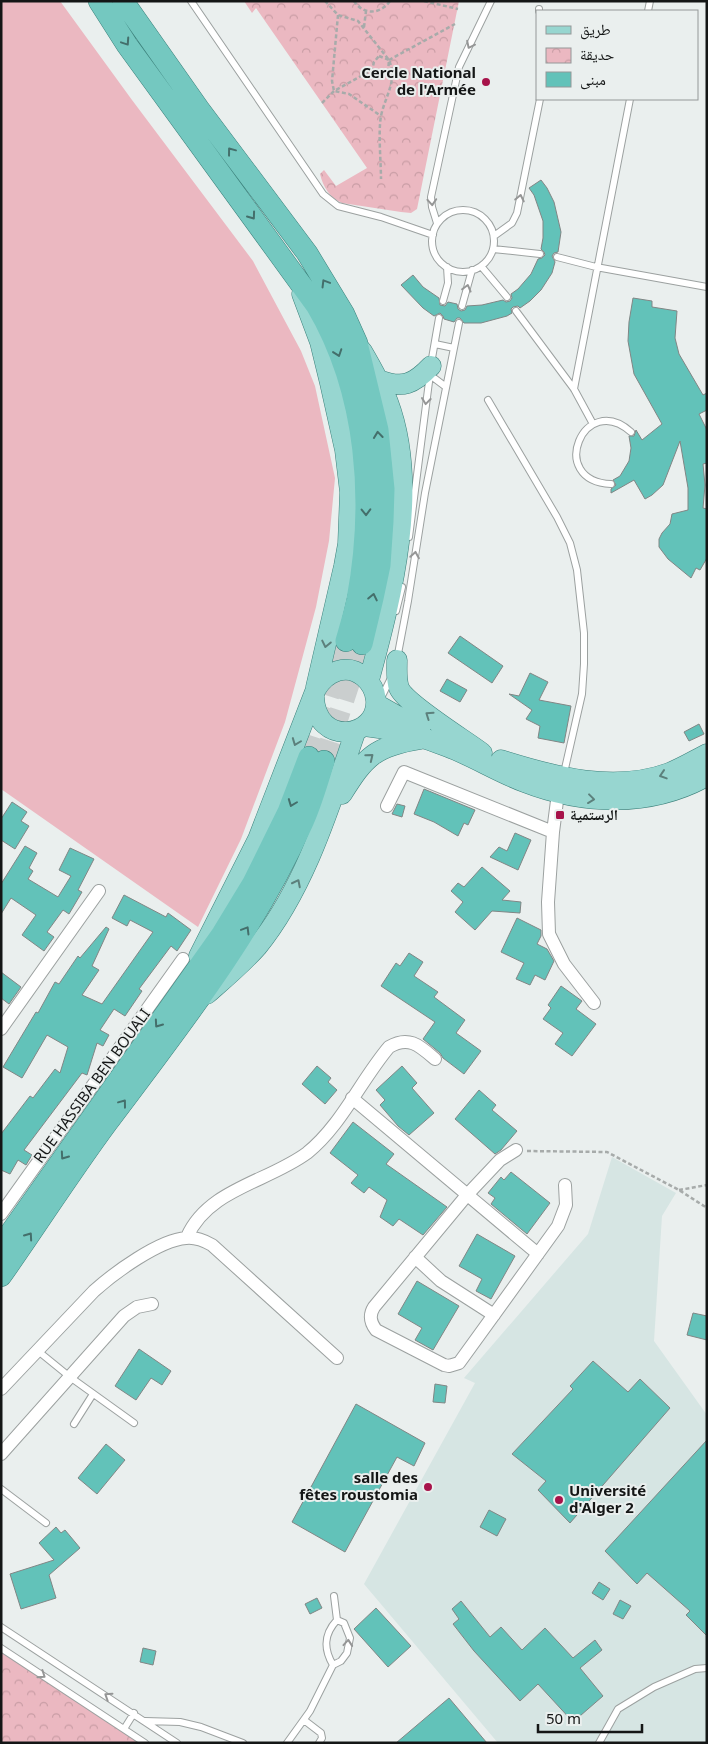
<svg xmlns="http://www.w3.org/2000/svg" width="708" height="1744" viewBox="0 0 708 1744" font-family="'Noto Sans','Noto Naskh Arabic',sans-serif">
<defs>
<pattern id="park-crowns" width="20" height="18" patternUnits="userSpaceOnUse" patternTransform="scale(1.25)"><rect width="20" height="18" fill="#ebb8c1"/><path d="M2 6a3 3 0 1 1 6 0M12 15a3 3 0 1 1 6 0" fill="none" stroke="#c99da5"/></pattern>
</defs>
<rect width="100%" height="100%" fill="#eaefee"/>
<path fill="#d6e5e3" d="M612,1157L676,1193L662,1216L654,1341L707,1415V1743H498L364,1584L475,1383L464,1378L588,1234Z"/>
<path fill="#ebb8c1" d="M1,1H60L132,100L253,261L301,351L315,386L335,478L329,541L316,607L285,722L241,839L198,927L1,789Z"/>
<path fill="url(#park-crowns)" d="M244,1H459L417,209L411,213L401,212L342,203C330,198 323,187 320,174L324,170L336,186L367,168L256,8L252,13Z
M1,1648L145,1743H1Z"/>
<path fill="#62c2b9" stroke="#818685" d="M541,180L547,188L554,202L561,232L558,252L554,253L552,256L555,262L552,273L541,290L530,301L520,308L518,306L513,307L511,309L512,313L507,316L481,323H464L460,318H457L454,322L444,319L443,316L440,313L434,316L423,308L401,285L413,275L423,287L439,298L440,305L445,306L448,302L457,304L458,309L461,311L465,310L467,306L482,305L503,300L506,302L510,301L512,298L511,294L518,289L531,274L538,259L542,258L545,255L544,252L541,249L543,238V221L534,195L529,188Z
M633,298L652,301V307L677,311L675,338L679,354L703,395L707,393V410L699,414L707,430V463L703,464L705,485L703,508L707,509V558L700,570L696,568L691,578L668,559L659,547V539L662,533L670,524L672,514L688,510V488L680,441L663,485L652,495L645,499L634,480L611,493V489L616,485L613,480L620,476L629,461L631,448L629,436H634L636,430L642,440L662,424L634,374L628,341L629,322Z
M460,636L503,666L492,683L448,653Z
M530,673L548,682L539,700L571,706L564,743L538,738L540,726L526,719L532,710L509,694L519,696Z
M447,679L467,690L460,702L440,691Z
M699,724L704,734L689,741L684,732Z
M424,789L475,810L468,825L464,823L458,836L434,822L414,814Z
M12,802L27,812L21,821L29,826L15,849L1,840V819Z
M397,804L405,806L402,817L392,814Z
M515,833L531,840L518,870L490,857L499,847L507,851Z
M25,846L37,853L29,868L33,871L28,879L58,897L71,876L59,870L70,848L94,859L78,890L82,892L69,914L63,910L47,932L54,937L44,951L22,935L36,915L11,898L1,914V884Z
M482,867L510,891L502,900L521,902L520,913L492,911L475,930L455,912L463,902L451,891L458,883L464,887Z
M124,895L166,917L168,913L191,930L177,951L171,946L139,989L142,991L125,1016L114,1009L100,1030L109,1035L103,1046L97,1043L87,1075L82,1073L24,1150L32,1155L26,1165L18,1160L10,1174L1,1170V1134L30,1096L33,1098L55,1069L60,1073L68,1047L47,1035L22,1078L3,1067L36,1012L38,1013L55,982L59,984L78,956L80,958L106,927L109,929L92,966L99,970L82,995L102,1004L153,932L130,920L127,926L112,918Z
M517,918L541,930V936L537,944L547,949L554,961L545,980L535,975L530,985L516,979L524,963L501,952Z
M409,953L423,962L414,976L438,992L434,997L465,1020L456,1033L481,1051L464,1074L443,1058L440,1053L423,1039L435,1022L381,986L396,963L400,966Z
M1,972L21,987L9,1004L1,998Z
M561,986L582,1001L576,1009L596,1024L572,1056L555,1044L563,1033L543,1019L551,1008L548,1005Z
M317,1066L331,1078L328,1082L337,1090L325,1104L302,1084Z
M402,1066L417,1083L412,1088L434,1113L409,1135L398,1126L380,1105L385,1100L376,1090Z
M479,1090L496,1105L492,1110L517,1131L501,1150L495,1154L455,1119Z
M353,1122L394,1154L386,1164L447,1207L423,1235L399,1219L393,1226L380,1217L387,1200L369,1187L364,1193L351,1183L358,1175L330,1153Z
M511,1172L550,1203L527,1234L491,1204L495,1198L488,1193L501,1177L504,1180Z
M477,1234L515,1256L491,1299L476,1291L482,1279L459,1266Z
M417,1281L459,1306L433,1350L415,1340L422,1328L398,1314Z
M693,1313L707,1316V1340L687,1335Z
M139,1349L171,1371L162,1385L151,1378L136,1400L115,1386Z
M593,1361L628,1392L640,1379L670,1408L570,1523L538,1490L546,1481L512,1454L573,1389L570,1386Z
M435,1384L447,1386L445,1403L433,1402Z
M356,1404L425,1443L414,1466L397,1457L345,1552L292,1522Z
M707,1440V1636L686,1615L690,1611L647,1573L637,1584L605,1551Z
M106,1444L125,1460L97,1494L78,1478Z
M489,1510L506,1519L497,1536L480,1527Z
M56,1527L61,1533L65,1530L80,1548L49,1575L56,1598L21,1609L10,1574L54,1560L39,1543Z
M599,1582L610,1589L603,1600L592,1593Z
M317,1598L322,1608L310,1614L305,1604Z
M620,1600L631,1606L623,1619L613,1614Z
M461,1601L490,1637L501,1627L522,1650L545,1628L573,1658L595,1640L602,1650L580,1668L603,1696L573,1722L538,1684L520,1701L474,1651L453,1624L459,1619L452,1609Z
M376,1608L411,1646L388,1667L354,1629Z
M143,1648L156,1651L153,1665L140,1662Z
M449,1698L487,1743H396Z"/>
<g fill="none" stroke-linecap="round" stroke-linejoin="round">
<path stroke="#cacece" stroke-width="21" stroke-dasharray="21 11" stroke-linecap="butt" d="M309,757L346,641
M324,761L362,644"/>
<g stroke="#9ca1a0" stroke-width="8">
<path id="service" d="M191,1L323,194L338,206L381,217L433,235
M539,9V11
M648,11L650,1
M432 241a31 31 0 1 1 62 0a31 31 0 1 1-62 0Z
M437,223L432,207L431,197L459,67L491,1
M494,236L512,223L517,213L540,99
M493,249L540,254
M557,257L596,267L707,287
M481,266L507,297
M443,301L448,283L447,267
M462,306L472,270
M516,311L574,389L593,424
M435,344L454,348
M431,364L439,318
M426,375L434,378L446,387
M574,389L630,99
M488,400L557,517L570,543L577,570L584,633V664L582,694L564,773
M611,484C546,481 584,390 631,432
M409,537L430,374
M396,611L402,587
M397,659L408,601L425,493L459,323
M381,698L391,678
M38,1351L70,1377L134,1423
M74,1424L93,1394
M1,1489L46,1523
M1,1627L177,1743
M1,1648L145,1743
M333,1665C323,1648 324,1634 337,1620L334,1596
M304,1720L321,1733L322,1738L319,1743
M145,1721L180,1722L201,1727L243,1743
M124,1729L134,1713
M287,1743L310,1711L333,1665L341,1661L347,1653L350,1638L344,1623L337,1620
M599,1743L618,1709L654,1687L695,1669L707,1668"/>
</g>
<g stroke="#9ca1a0" stroke-width="14">
<path id="minor" d="M558,793L553,832L548,902L549,934L564,964L594,1003
M387,806L404,772L553,832
M1,1029L99,891
M352,1098L538,1254
M516,1150L500,1160L467,1195L374,1307C369,1315 370,1322 376,1330L444,1365L449,1366L459,1363L558,1226L566,1205L565,1185
M1,1214L183,959
M187,1237C208,1189 268,1182 307,1153C341,1126 361,1080 389,1047C409,1035 420,1046 435,1059
M415,1257L441,1281L494,1315
M1,1389L94,1291C114,1273 159,1240 186,1238C195,1237 203,1240 212,1245L337,1358
M1,1454L124,1316L137,1307L152,1304"/>
</g>
<g stroke="#3c817b" stroke-width="21">
<path id="primary" d="M302,294L320,342L330,383L345,450L350,492L348,544L344,566L316,687
M362,351C372,368 381,384 388,402C420,487 392,596 369,680
M379,380C403,389 414,384 431,366
M397,660C397,669 396,679 399,688C406,704 465,740 482,753
M376,704L420,729
M364,726C393,729 421,736 448,747C474,757 498,772 524,782C583,805 650,808 707,776
M501,760C555,777 614,793 669,773C682,768 695,760 707,754
M342,794C365,757 375,746 420,739
M199,956L258,839L316,689C326,672 347,662 364,677C371,683 375,690 376,700C379,738 316,748 314,697
M207,994C224,979 242,964 257,947C306,887 331,802 356,730"/>
</g>
<g stroke="#3c817b" stroke-width="22">
<path id="trunk" d="M99,1L127,45L316,305C368,393 375,502 357,600C354,614 350,627 346,641
M123,1L199,109L307,253L344,314L357,343L378,430L384,489L383,521L380,565L373,598L362,644
M1,1246L222,934L253,883L288,812L309,757
M1,1276C37,1225 70,1173 107,1123C179,1027 254,933 303,822C312,802 318,781 324,761"/>
</g>
<path stroke="#a7abaa" stroke-width="2.5" stroke-dasharray="4 2.5" stroke-linecap="butt" d="M325,1L338,15L358,21L389,60C398,81 385,96 381,116C378,132 381,162 381,179
M354,1C363,15 380,15 390,1
M424,1L458,9
M338,15L332,81L334,91L349,94L381,116
M364,27L366,11
M379,56L389,60L388,72L380,75L372,70L374,62Z
M389,60L455,24
M322,103L334,91L372,70
M527,1151L607,1152L679,1190L707,1208
M679,1190L707,1185"/>
<use href="#service" stroke="#fff" stroke-width="6"/>
<use href="#minor" stroke="#fff" stroke-width="12"/>
<use href="#primary" stroke="#97d6d0" stroke-width="20"/>
<use href="#trunk" stroke="#74c8c0" stroke-width="21"/>
</g>
<defs><path id="oneway-chevron" d="M-2-3.5L2.5 0L-2 3.5" fill="none" stroke-width="1.6" stroke-linecap="round" stroke-linejoin="round" transform="scale(1.25)"/></defs>
<g stroke="#446f6b">
<use href="#oneway-chevron" transform="translate(126 42) rotate(56)"/>
<use href="#oneway-chevron" transform="translate(231 151) rotate(-127)"/>
<use href="#oneway-chevron" transform="translate(252 216) rotate(54)"/>
<use href="#oneway-chevron" transform="translate(325 283) rotate(-121)"/>
<use href="#oneway-chevron" transform="translate(338 353) rotate(71)"/>
<use href="#oneway-chevron" transform="translate(378 435) rotate(-96)"/>
<use href="#oneway-chevron" transform="translate(366 512) rotate(89)"/>
<use href="#oneway-chevron" transform="translate(373 597) rotate(-78)"/>
<use href="#oneway-chevron" transform="translate(292 803) rotate(111)"/>
<use href="#oneway-chevron" transform="translate(246 930) rotate(-59)"/>
<use href="#oneway-chevron" transform="translate(158 1024) rotate(125)"/>
<use href="#oneway-chevron" transform="translate(123 1103) rotate(-53)"/>
<use href="#oneway-chevron" transform="translate(64 1156) rotate(125)"/>
<use href="#oneway-chevron" transform="translate(29 1236) rotate(-55)"/>
</g>
<g stroke="#959696">
<use href="#oneway-chevron" transform="translate(470 45) rotate(116)"/>
<use href="#oneway-chevron" transform="translate(520 198) rotate(-78)"/>
<use href="#oneway-chevron" transform="translate(432 202) rotate(86)"/>
<use href="#oneway-chevron" transform="translate(467 288) rotate(-75)"/>
<use href="#oneway-chevron" transform="translate(426 401) rotate(97)"/>
<use href="#oneway-chevron" transform="translate(415 555) rotate(-81)"/>
<use href="#oneway-chevron" transform="translate(348 1643) rotate(-85)"/>
<use href="#oneway-chevron" transform="translate(42 1675) rotate(34)"/>
<use href="#oneway-chevron" transform="translate(108 1696) rotate(-147)"/>
</g>
<g stroke="#5c807c">
<use href="#oneway-chevron" transform="translate(326 644) rotate(102)"/>
<use href="#oneway-chevron" transform="translate(429 715) rotate(-145)"/>
<use href="#oneway-chevron" transform="translate(296 742) rotate(111)"/>
<use href="#oneway-chevron" transform="translate(370 757) rotate(-39)"/>
<use href="#oneway-chevron" transform="translate(663 775) rotate(162)"/>
<use href="#oneway-chevron" transform="translate(591 799) rotate(7)"/>
<use href="#oneway-chevron" transform="translate(297 883) rotate(-63)"/>
</g>
<g fill="#a7134a" stroke="#eaefee" stroke-width="2">
<circle cx="486" cy="82" r="5"/>
<rect x="555" y="810" width="10" height="10" rx="2.5"/>
<circle cx="428" cy="1487" r="5"/>
<circle cx="559" cy="1500" r="5"/>
</g>
<g text-anchor="middle" stroke-width="4" stroke-linejoin="round" paint-order="stroke">
<g font-size="15" font-weight="bold" fill="#141616" stroke="#eaefee" text-anchor="end">
<text x="476" y="78">Cercle National<tspan x="476" dy="17">de l'Armée</tspan></text>
<text x="570" y="820" text-anchor="start">الرستمية</text>
<text x="418" y="1483">salle des<tspan x="418" dy="17">fêtes roustomia</tspan></text>
<text x="569" y="1496" text-anchor="start">Université<tspan x="569" dy="17">d'Alger 2</tspan></text>
</g>
<g font-size="15" fill="#141616" stroke="#eaefee">
<text transform="translate(92 1086) rotate(-54)" y="5">RUE HASSIBA BEN BOUALI</text>
</g>
</g>
<rect width="708" height="1744" fill="none" stroke="#141616" stroke-width="5"/>
<rect x="536" y="10" width="162" height="90" fill="#eaefee" stroke="#949898"/>
<rect x="546" y="26" width="25" height="8" fill="#97d6d0" stroke="#949898"/>
<text x="580" y="35" font-size="15" fill="#141616">طريق</text>
<rect x="546" y="48" width="25" height="15" fill="url(#park-crowns)" stroke="#949898"/>
<text x="580" y="60" font-size="15" fill="#141616">حديقة</text>
<rect x="546" y="72" width="25" height="15" fill="#62c2b9" stroke="#949898"/>
<text x="580" y="85" font-size="15" fill="#141616">مبنى</text>
<path d="M538 1724v8h104v-8" fill="none" stroke="#141616" stroke-width="2.5"/>
<text x="546" y="1724" font-size="15" fill="#141616" stroke="#eaefee" stroke-width="4" paint-order="stroke">50 m</text>
</svg>
